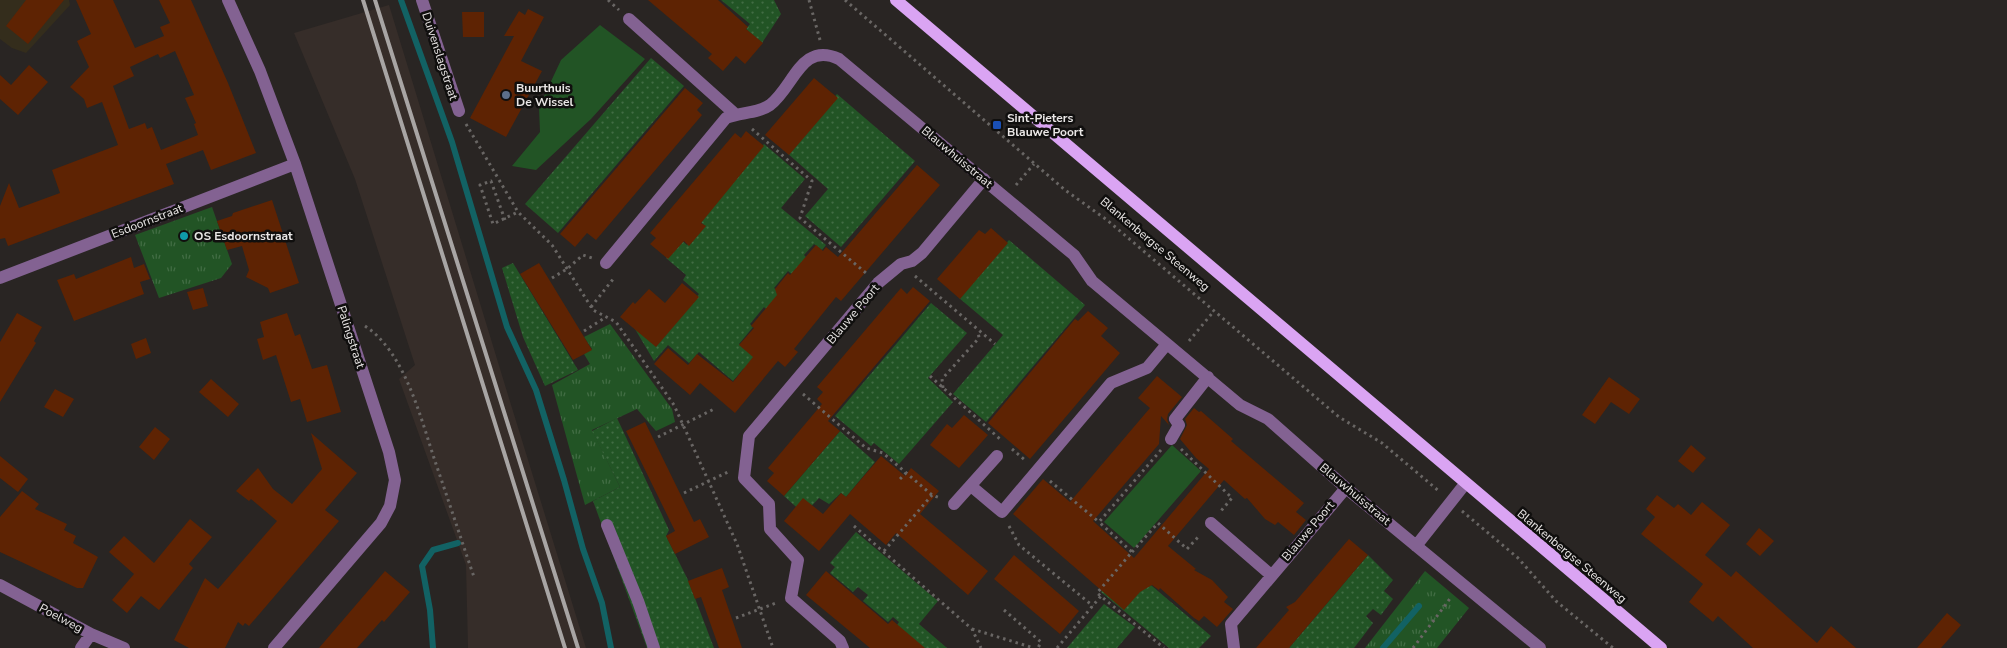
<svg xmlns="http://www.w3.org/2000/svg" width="2007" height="648" viewBox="0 0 2007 648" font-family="'Nunito Sans',sans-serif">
<defs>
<pattern id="grass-tufts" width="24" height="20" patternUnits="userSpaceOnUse" patternTransform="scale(1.25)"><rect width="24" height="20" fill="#225425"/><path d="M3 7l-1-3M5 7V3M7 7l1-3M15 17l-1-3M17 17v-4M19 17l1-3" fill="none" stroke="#426d44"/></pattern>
<pattern id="garden-dots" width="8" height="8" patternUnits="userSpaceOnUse" patternTransform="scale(1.25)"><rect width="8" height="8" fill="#225425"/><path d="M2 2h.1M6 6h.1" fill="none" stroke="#426d44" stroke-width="1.8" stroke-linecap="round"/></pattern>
</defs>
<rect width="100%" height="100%" fill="#292523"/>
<path fill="#362d29" d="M389,5L508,395L586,648H468L466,565L399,379L415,365L355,179L294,33Z"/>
<path fill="#342d1c" d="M0,0H69L70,5L26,53L12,48L0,39Z"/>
<path fill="url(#grass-tufts)" d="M212,207L232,264L221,278L159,298L135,235Z
M610,324L672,409L675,422L656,431L637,409L592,430L620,487L585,505L552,385L590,364L584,354L592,349L584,337Z
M1425,571L1469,608L1437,648H1365Z"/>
<path fill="#225425" d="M600,25L645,59L591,119L536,170L512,166L540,132L539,107L561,60Z
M1172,445L1201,471L1134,548L1104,522Z"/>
<path fill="url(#garden-dots)" d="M721,0H774L781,14L762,43L746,29L750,24Z
M651,58L684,86L558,233L525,204Z
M837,94L915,161L841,247L805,216L828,189L787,153Z
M764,144L805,179L781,208L826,245L822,250L814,244L804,255L809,260L795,277L788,271L774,288L780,293L766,309L764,307L750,324L753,327L739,344L760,361L743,369L733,381L699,352L689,363L668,345L654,361L635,329L667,331L699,294L683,280L686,275L666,258L681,240L687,245L704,225L700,221Z
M1009,240L1085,305L986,422L953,394L1003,335L959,298Z
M513,263L578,370L545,386L523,337L502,268Z
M931,303L967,333L928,378L953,402L899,464L874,443L871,446L835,416Z
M617,418L669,530L666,536L688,580L714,648H647L593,501L620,487L592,431Z
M840,431L875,462L846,497L841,493L829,504L819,498L804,514L784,496Z
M856,532L938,601L919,624L947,648H906L895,628L899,622L893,617L888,622L863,601L868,595L858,587L853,592L830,573L835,567L830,563Z
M1368,555L1393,580L1384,591L1393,599L1381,615L1373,609L1366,616L1373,623L1354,648H1289Z
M1126,564L1211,636L1199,648H1169L1101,592Z
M1104,604L1135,627L1117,648H1067Z"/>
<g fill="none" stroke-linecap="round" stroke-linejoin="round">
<path stroke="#126264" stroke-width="6" d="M401,0L452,142L507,327L536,390L564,480L583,549L602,603L611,648
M433,648L430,610L422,566L433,550L458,543
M1383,648L1419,606"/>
</g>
<path fill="#5e2303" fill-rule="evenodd" d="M26,0H64L28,44L6,26Z
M76,0H113L135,48L164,36L160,27L170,23L159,0H191L228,83L256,153L211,170L203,150L166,164L174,184L8,246L5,238L0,239V206L9,183L19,208L60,193L52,170L118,145L102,102L87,108L84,99L70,87L89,67L77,41L91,34ZM175,51L194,95L185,98L196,123L194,124L198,135L161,150L152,127L147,129L145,123L129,129L113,86L134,76L130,67L158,54L160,58Z
M648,0H718L748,27L746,29L763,43L745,64L736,56L723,71L708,58L712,54Z
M528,9L544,17L521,61L542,71L506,137L470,118L514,36H504L519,11L525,15Z
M462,12H484V37H463Z
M29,65L48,82L18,115L0,99V75L11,85Z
M814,78L838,98L789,155L765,135Z
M685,88L703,103L697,110L702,115L596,240L587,233L575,247L560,234Z
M746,131L764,146L701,223L706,226L689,246L684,241L668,259L650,244L656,238L650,233L735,133L741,138Z
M917,165L940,185L841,301L836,297L794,349L798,352L785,367L778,361L735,413L700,383L690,395L654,364L668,348L688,365L697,354L733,382L753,357L739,345L754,328L751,326L777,295L775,289L788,273L790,275L816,245L823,251L826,247L838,257Z
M272,200L299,283L270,293L268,288L246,277L249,270L242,246L227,250L217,221L232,216L233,213Z
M991,228L1008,243L960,299L937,279L979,230L985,234Z
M131,257L134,268L144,264L150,279L140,282L144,294L74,321L57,280L74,274L76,279Z
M539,263L592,350L573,360L520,274Z
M682,283L699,297L656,347L620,317L633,302L635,304L649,289L665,303Z
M913,287L930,301L828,421L840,431L784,496L767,481L774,473L768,468L822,404L817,399L823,392L817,387L901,288L907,294Z
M203,288L208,306L193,310L187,292Z
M1088,311L1108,328L1101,336L1120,353L1030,459L988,423L1075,319L1078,321Z
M17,313L42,327L34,341L36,343L0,402V342Z
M287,313L295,336L300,334L312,369L327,365L341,412L307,422L300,399L291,402L276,355L263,360L257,339L264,337L260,322Z
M146,338L151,353L136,359L131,344Z
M1157,376L1182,397L1168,414L1167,419L1169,425L1161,416L1159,444L1093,521L1134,558L1209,469L1196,458L1180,439L1187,425L1185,419L1194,408L1199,412L1201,411L1233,439L1231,441L1304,503L1296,512L1306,520L1294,535L1278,522L1275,525L1265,519L1247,498L1245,499L1224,480L1168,546L1196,569L1194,570L1212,580L1228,597L1224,602L1233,609L1217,627L1204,616L1199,621L1194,618L1160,588L1159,590L1152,585L1140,592L1124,610L1013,514L1043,479L1070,502L1150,408L1138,398Z
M1609,377L1640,399L1629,414L1611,402L1595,424L1582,415Z
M211,379L239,404L228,417L199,392Z
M55,389L74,399L63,417L44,407Z
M964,415L988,435L959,468L930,445L947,424L952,428Z
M645,422L694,522L700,519L709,537L675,554L666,536L675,531L626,431Z
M155,427L170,439L154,460L139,447Z
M311,433L357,473L325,510L339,521L249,626L245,623L243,626L238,622L225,648H189L174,640L205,578L218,589L277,521L251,499L249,501L236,491L258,468L273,489L292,504L322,469Z
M1691,445L1706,458L1693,473L1678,461Z
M0,456L28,479L18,492L0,478Z
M881,456L905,476L911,468L939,491L920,514L988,571L968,595L896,533L886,545L850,514L819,551L784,521L803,498L823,514L841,493L846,497Z
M22,491L39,504L35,509L67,524L64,530L76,536L73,543L98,557L83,588H77L0,552V517Z
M1657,495L1674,508L1678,504L1691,515L1702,502L1730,525L1705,555L1731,577L1736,571L1817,643L1831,626L1856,648H1753L1718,616L1713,622L1689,602L1703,584L1641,534L1655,517L1646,509Z
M190,519L212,537L189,564L193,568L159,610L141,596L127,613L112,600L134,574L109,552L124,536L154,563Z
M1759,528L1774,541L1760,556L1746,544Z
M1349,539L1368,555L1289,648H1256L1289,610L1286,607L1295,602Z
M1014,555L1079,611L1060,634L994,579Z
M722,568L729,587L722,590L742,648H719L701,597L695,599L688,581Z
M385,571L410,592L384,622L382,620L357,648H319Z
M826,571L888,624L892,620L925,648H870L806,595Z
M1947,613L1961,625L1941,648H1917Z"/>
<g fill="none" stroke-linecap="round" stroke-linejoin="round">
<path stroke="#696664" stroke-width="3" stroke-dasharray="2.5 4" stroke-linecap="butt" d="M608,0L619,10
M809,0L820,40
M845,0L1065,190L1107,220L1339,417L1382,443L1440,492
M466,124L518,212L552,245L593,310L616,322L674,405L737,544L773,648
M752,129L812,181L800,218L866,273
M1016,185L1034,164
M505,220L491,181L480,185L493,224L518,212
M915,276L995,344
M552,278L567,269L583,255L592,258
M591,307L614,278
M365,326C406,353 421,420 436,464C449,502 461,539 474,577
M584,331L606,317
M1189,341L1214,311
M930,376L1001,440
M943,388L942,379L979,338L978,331
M803,394L866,448L883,453L932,495L940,498
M658,437L716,408
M1012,449L1026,461
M1181,449L1232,498L1220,512
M1161,450L1099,522L1132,552L1097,593L1164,648
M900,479L906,473
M1050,481L1099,522
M684,493L730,471
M1462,511L1518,558L1556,601L1613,648
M854,526L972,629L981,648
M1009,526L1019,545L1093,606
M884,551L932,495
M1132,552L1158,523L1187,549L1200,535
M1004,610L1041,642L1038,648
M736,618L776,603
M972,629L1034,648
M1057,648L1101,596
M1413,648L1452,596"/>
<path stroke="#836292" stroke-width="12" d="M228,0L260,71L295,164L389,452L395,480L390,506L381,523L274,648
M422,0L459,111
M629,19L735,114
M606,263L726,118C740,112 757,114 770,105C794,87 801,41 839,59L1074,255L1092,281L1240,405L1268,419L1346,488L1540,648
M0,278L295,164
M1171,439L1179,425L1175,419L1208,377
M971,486L1002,512L1111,383L1147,368L1167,344
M954,504L997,456
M1211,523L1271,575
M607,525L638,601L654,648
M1416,546L1465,484
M0,585L91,634L124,648
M81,648L91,634
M843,648L840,641L791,598L798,560L770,529L769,504L744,478L749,436L878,283L901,264L912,261L922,253L984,179
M1234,648L1231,624L1346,488"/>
<path stroke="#daa4f3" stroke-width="12" d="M896,0L1661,648"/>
<path stroke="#a8a5a4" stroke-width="4" d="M363,0L565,648
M375,0L578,648"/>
</g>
<circle fill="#5c6f8a" stroke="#100f0e" stroke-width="2" cx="506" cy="95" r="5"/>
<rect fill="#1a4fb4" stroke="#100f0e" stroke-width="2" x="992" y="120" width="10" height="10" rx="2.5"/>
<circle fill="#0f9aa8" stroke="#100f0e" stroke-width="2" cx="184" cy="236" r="5"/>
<g text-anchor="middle" stroke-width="5" stroke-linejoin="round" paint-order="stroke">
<g font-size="12" fill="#e9e6e5" stroke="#100f0e">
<text transform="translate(440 56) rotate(72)" y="4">Duivenslagstraat</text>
<text transform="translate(957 157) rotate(40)" y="4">Blauwhuisstraat</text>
<text transform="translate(147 221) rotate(-21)" y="4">Esdoornstraat</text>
<text transform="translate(1155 244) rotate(40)" y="4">Blankenbergse Steenweg</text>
<text transform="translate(853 314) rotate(-50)" y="4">Blauwe Poort</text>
<text transform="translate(351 337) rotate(72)" y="4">Palingstraat</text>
<text transform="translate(1355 494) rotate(40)" y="4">Blauwhuisstraat</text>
<text transform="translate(1308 531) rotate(-50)" y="4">Blauwe Poort</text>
<text transform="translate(1572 556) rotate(40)" y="4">Blankenbergse Steenweg</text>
<text transform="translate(61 618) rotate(28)" y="4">Poelweg</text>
</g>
<g font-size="12" font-weight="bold" fill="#e9e6e5" stroke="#100f0e" text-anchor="start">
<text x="516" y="92">Buurthuis<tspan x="516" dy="14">De Wissel</tspan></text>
<text x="1007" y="122">Sint-Pieters<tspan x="1007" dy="14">Blauwe Poort</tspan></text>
<text x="194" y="240">OS Esdoornstraat</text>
</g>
</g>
</svg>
